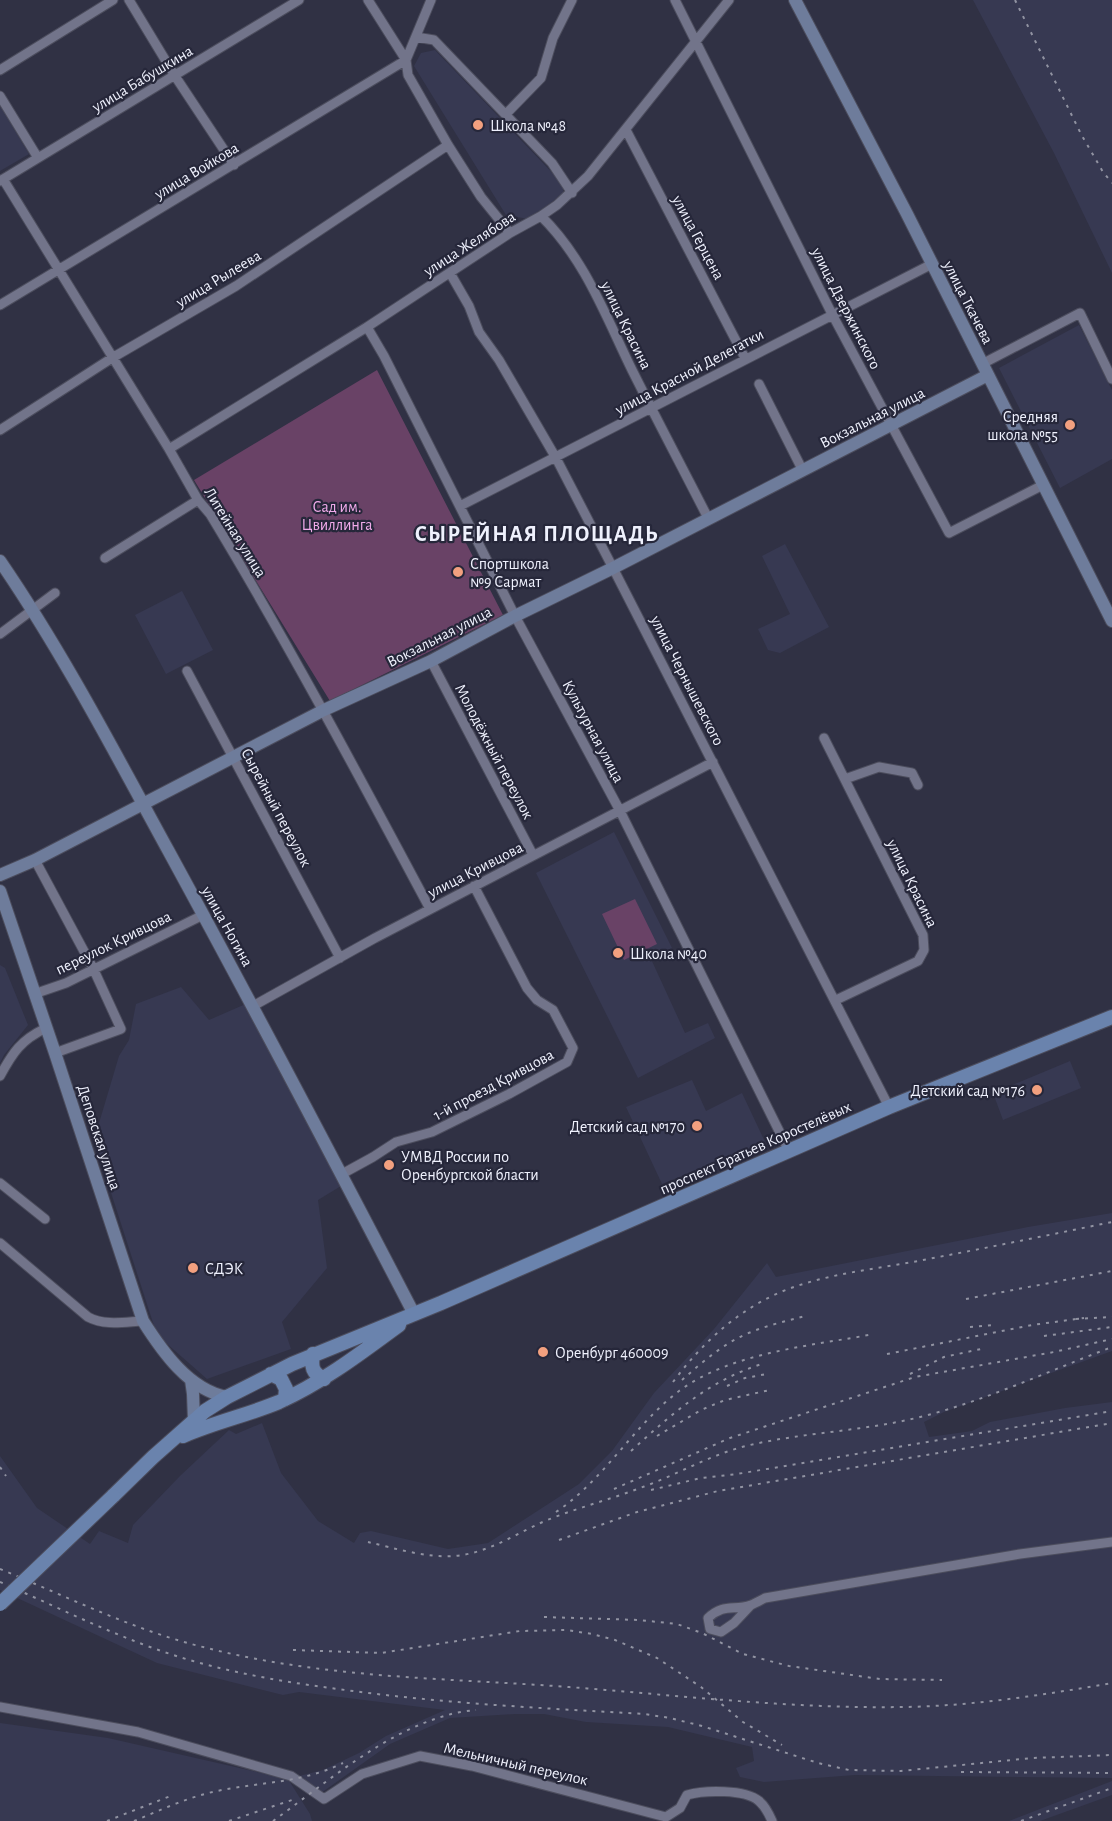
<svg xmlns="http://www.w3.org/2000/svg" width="1112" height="1821" viewBox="0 0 1112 1821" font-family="'Alegreya Sans',sans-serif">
<rect width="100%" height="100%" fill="#303144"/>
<path fill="#373952" d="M973,0H1112V273L1054,153Z
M435,50L563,184V194L528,219L506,215L414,66L421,53Z
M0,106L29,154L0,171Z
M1079,325L1112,390V459L1060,488L999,368Z
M785,544L829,627L780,653L768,650L758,629L790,614L762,556Z
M182,591L213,650L166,674L135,615Z
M614,832L672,948L651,959L685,1033L708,1023L715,1038L638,1078L536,873Z
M0,965L5,968L28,1025L4,1055L0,1063Z
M181,987L209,1020L248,1003L341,1186L318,1200L327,1268L282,1322L291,1349L207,1379L157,1335L94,1140L119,1056L129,1040L136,1004Z
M1070,1061L1081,1088L1003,1120L993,1093Z
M692,1080L706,1111L742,1093L765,1142L662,1184L626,1107Z
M1112,1213V1351L944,1412L924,1422L929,1437L972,1431L990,1422L1065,1408L1112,1402V1778L855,1775L764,1782L740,1777L736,1768L754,1761L752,1747L668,1727L586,1722L544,1714H515L450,1718L390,1744L314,1798L295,1777L323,1770L359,1753L386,1736L445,1710L299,1692L283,1695L157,1663L0,1590V1456L37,1508L90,1544L99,1531L128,1543L133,1525L180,1476L229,1430L236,1434L262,1423L281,1473L318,1521L354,1543L360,1533L371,1531L448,1549L488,1543L579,1484L612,1451L654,1393L714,1329L767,1263L776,1277L1028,1227Z
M0,1723L108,1738L288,1779L310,1814L312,1821H0Z
M1112,1781V1795L1040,1821H1009Z"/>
<path fill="#694266" d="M377,370L503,615L330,701L194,480Z
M635,899L657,944L624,960L602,914Z"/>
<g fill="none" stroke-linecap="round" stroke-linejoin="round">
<g stroke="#4c4d5d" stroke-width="11">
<path id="street" d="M129,0L175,76L234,165
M368,0L406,60L408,75L448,145L481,197L510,233
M675,0L832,314L949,533L1043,485
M416,37L434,40L552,163L572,193
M0,70L113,0
M0,96L38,158
M506,114L541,78L553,38L572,0
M626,130L745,358
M3,179L169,449L198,500L210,514C288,643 359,776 430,909
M0,181L299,0
M541,216C585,259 606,317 632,370C657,420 683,469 708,518
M450,273L469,306L479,332L499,360L556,458L613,568L889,1107
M0,305L406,60L431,0
M367,327L384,356L515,616L619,809L789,1151
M982,364L1080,313L1112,379
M759,384L803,471
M0,430L112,358L236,286L448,145
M169,449L367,327L510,233L541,216L557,205L588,176L729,0
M460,506L932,264
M105,558L198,500
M0,634L55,593
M431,661L533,855
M187,671L340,958
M824,738L923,935L924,950L918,961L836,1000
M845,779L879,767L912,773L918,785
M35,860L93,968L121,1029L55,1053
M34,994L66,983L203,915
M253,1006L375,938L713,762
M0,1076C13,1052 21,1040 46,1028
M342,1174L373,1157L396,1142L432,1132L509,1094L567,1062L573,1048L553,1010L537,1000L527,988L474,886
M0,1183L45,1219
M0,1243L88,1317C105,1326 124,1322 143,1321
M750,1606L734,1623L721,1632L710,1629L708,1618C724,1603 734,1611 751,1605C756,1603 761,1600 765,1598L1020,1554L1112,1542
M0,1707L138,1732L291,1776L324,1799L362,1774L420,1756L472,1766L666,1817L680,1808L687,1795C704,1790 745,1789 759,1801C765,1806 769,1814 772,1821"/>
</g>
<g stroke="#4c4d5d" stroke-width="14">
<path id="secondary" d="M795,0L907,214L1112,621
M0,561C63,653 115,753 168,850C252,1004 333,1158 414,1314
M0,875L35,860L324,710L431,661L515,616L613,568L988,375
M0,891L55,1053L143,1321C162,1351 189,1390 227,1397
M191,1380L193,1394L194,1421"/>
</g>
<g stroke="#4c4d5d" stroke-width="16">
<path id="primary" d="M313,1354C311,1367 312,1373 324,1379
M271,1374L281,1379L286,1389L285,1399
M183,1436C215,1422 248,1415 279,1402C323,1382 361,1353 399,1325
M113,1496L153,1457L205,1411L227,1397L292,1364L441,1303L889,1107L1112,1017"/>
</g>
<use href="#street" stroke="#72748a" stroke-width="9"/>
<use href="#secondary" stroke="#6e7c9b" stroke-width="12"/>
<use href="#primary" stroke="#6a83ad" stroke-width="14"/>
<path stroke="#9193a2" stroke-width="2" stroke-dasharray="3 6" stroke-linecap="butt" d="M1015,0L1081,134L1103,172L1112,183
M966,1299L1112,1271
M1076,1319L1112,1317
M970,1327L995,1325
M1044,1336L1112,1327
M887,1354L1032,1325L1084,1318
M910,1374L944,1357L981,1349
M682,1380C699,1365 717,1349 738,1338C759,1327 783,1322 805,1316
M673,1382C700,1346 731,1316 772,1296C818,1274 873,1270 923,1260C986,1248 1049,1235 1112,1222
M727,1386L745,1378L767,1374
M657,1436L701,1410L725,1400L770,1390
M631,1451C673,1413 709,1380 765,1363
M0,1467L6,1476
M614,1489L730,1438L915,1377L1054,1352L1112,1339
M651,1490L701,1478L737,1474L1112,1411
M556,1512C604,1480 633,1426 679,1391C732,1352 811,1346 874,1334
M559,1540L637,1512L718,1491L1112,1423
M368,1542C393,1548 427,1558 453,1556C487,1554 515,1534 545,1521C576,1508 609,1500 640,1488C677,1475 711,1454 750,1445C806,1432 867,1431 924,1416C987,1400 1051,1370 1112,1347
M0,1569C68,1597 135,1631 207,1648C317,1676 427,1678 540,1685C661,1693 782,1709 903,1707C973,1706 1043,1695 1112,1683
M0,1582C64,1610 126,1642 193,1661C239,1674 285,1682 331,1688C435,1703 539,1708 644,1714L670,1718L702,1726L818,1763L849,1770L901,1771L1032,1758L1112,1755
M544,1617L639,1620L677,1624L702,1633L743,1654L789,1666L880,1679L942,1680
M293,1650L381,1653L520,1631L567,1630L592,1634L615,1640L657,1658L701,1687L743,1722L782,1745
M961,1772L1112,1773
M107,1821L173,1795
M134,1821C161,1810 188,1797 217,1791C260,1782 303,1783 343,1763
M229,1821L295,1799
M273,1821C326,1783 384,1732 448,1715C457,1712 467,1711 476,1710
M1021,1821L1112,1788"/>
<g stroke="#4c4d5d" stroke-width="16" stroke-linecap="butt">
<path id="primary-bridge" d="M0,1604L113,1496"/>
</g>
<use href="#primary-bridge" stroke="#6a83ad" stroke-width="14"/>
</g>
<g fill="#f2a07f" stroke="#26273a" stroke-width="2">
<circle cx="478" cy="125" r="6"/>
<circle cx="1070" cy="425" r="6"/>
<circle cx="458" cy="572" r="6"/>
<circle cx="618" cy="953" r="6"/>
<circle cx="1037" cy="1090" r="6"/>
<circle cx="697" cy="1126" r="6"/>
<circle cx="389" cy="1165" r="6"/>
<circle cx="193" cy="1268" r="6"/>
<circle cx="543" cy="1352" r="6"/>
</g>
<g text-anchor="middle" stroke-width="4.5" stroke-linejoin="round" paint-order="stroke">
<g font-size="16" fill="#eff1fd" stroke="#26273a">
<text transform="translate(142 78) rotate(-31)" y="6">улица Бабушкина</text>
<text transform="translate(196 170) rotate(-31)" y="6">улица Войкова</text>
<text transform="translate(699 237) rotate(62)" y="6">улица Герцена</text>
<text transform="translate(469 243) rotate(-33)" y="6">улица Желябова</text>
<text transform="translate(218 278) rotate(-31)" y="6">улица Рылеева</text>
<text transform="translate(969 302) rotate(63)" y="6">улица Ткачева</text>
<text transform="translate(847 308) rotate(63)" y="6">улица Дзержинского</text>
<text transform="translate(627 325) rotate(64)" y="6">улица Красина</text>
<text transform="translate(689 371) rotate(-28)" y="6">улица Красной Делегатки</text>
<text transform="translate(872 417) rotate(-27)" y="6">Вокзальная улица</text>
<text transform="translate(236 532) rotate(58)" y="6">Литейная улица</text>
<text transform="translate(439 636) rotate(-27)" y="6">Вокзальная улица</text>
<text transform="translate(688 680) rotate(63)" y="6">улица Чернышевского</text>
<text transform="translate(594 731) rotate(62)" y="6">Культурная улица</text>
<text transform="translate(495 751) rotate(62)" y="6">Молодёжный переулок</text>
<text transform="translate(277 807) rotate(62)" y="6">Сырейный переулок</text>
<text transform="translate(475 869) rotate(-27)" y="6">улица Кривцова</text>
<text transform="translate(913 883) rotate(64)" y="6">улица Красина</text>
<text transform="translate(228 926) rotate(61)" y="6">улица Ногина</text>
<text transform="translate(113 942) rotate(-26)" y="6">переулок Кривцова</text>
<text transform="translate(493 1084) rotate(-28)" y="6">1-й проезд Кривцова</text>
<text transform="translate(100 1137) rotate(72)" y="6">Деповская улица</text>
<text transform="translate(755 1147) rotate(-24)" y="6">проспект Братьев Коростелёвых</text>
<text transform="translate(516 1763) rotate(13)" y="6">Мельничный переулок</text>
</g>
<g font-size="16" fill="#eff1fd" stroke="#26273a" text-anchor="start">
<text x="490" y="131">Школа №48</text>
<text x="1058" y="422" text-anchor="end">Средняя<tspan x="1058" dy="18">школа №55</tspan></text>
<text x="470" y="569">Спортшкола<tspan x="470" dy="18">№9 Сармат</tspan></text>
<text x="630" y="959">Школа №40</text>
<text x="1025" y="1096" text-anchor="end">Детский сад №176</text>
<text x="685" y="1132" text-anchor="end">Детский сад №170</text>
<text x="401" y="1162">УМВД России по<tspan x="401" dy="18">Оренбургской бласти</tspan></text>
<text x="205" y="1274">СДЭК</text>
<text x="555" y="1358">Оренбург 460009</text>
</g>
<g font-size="16" fill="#f0aaea" stroke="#26273a">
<text x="337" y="512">Сад им.<tspan x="337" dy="18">Цвиллинга</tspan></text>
</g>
<g font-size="22" font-weight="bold" letter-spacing="1.5" fill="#eff1fd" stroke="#26273a">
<text x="537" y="541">СЫРЕЙНАЯ ПЛОЩАДЬ</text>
</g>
</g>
</svg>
